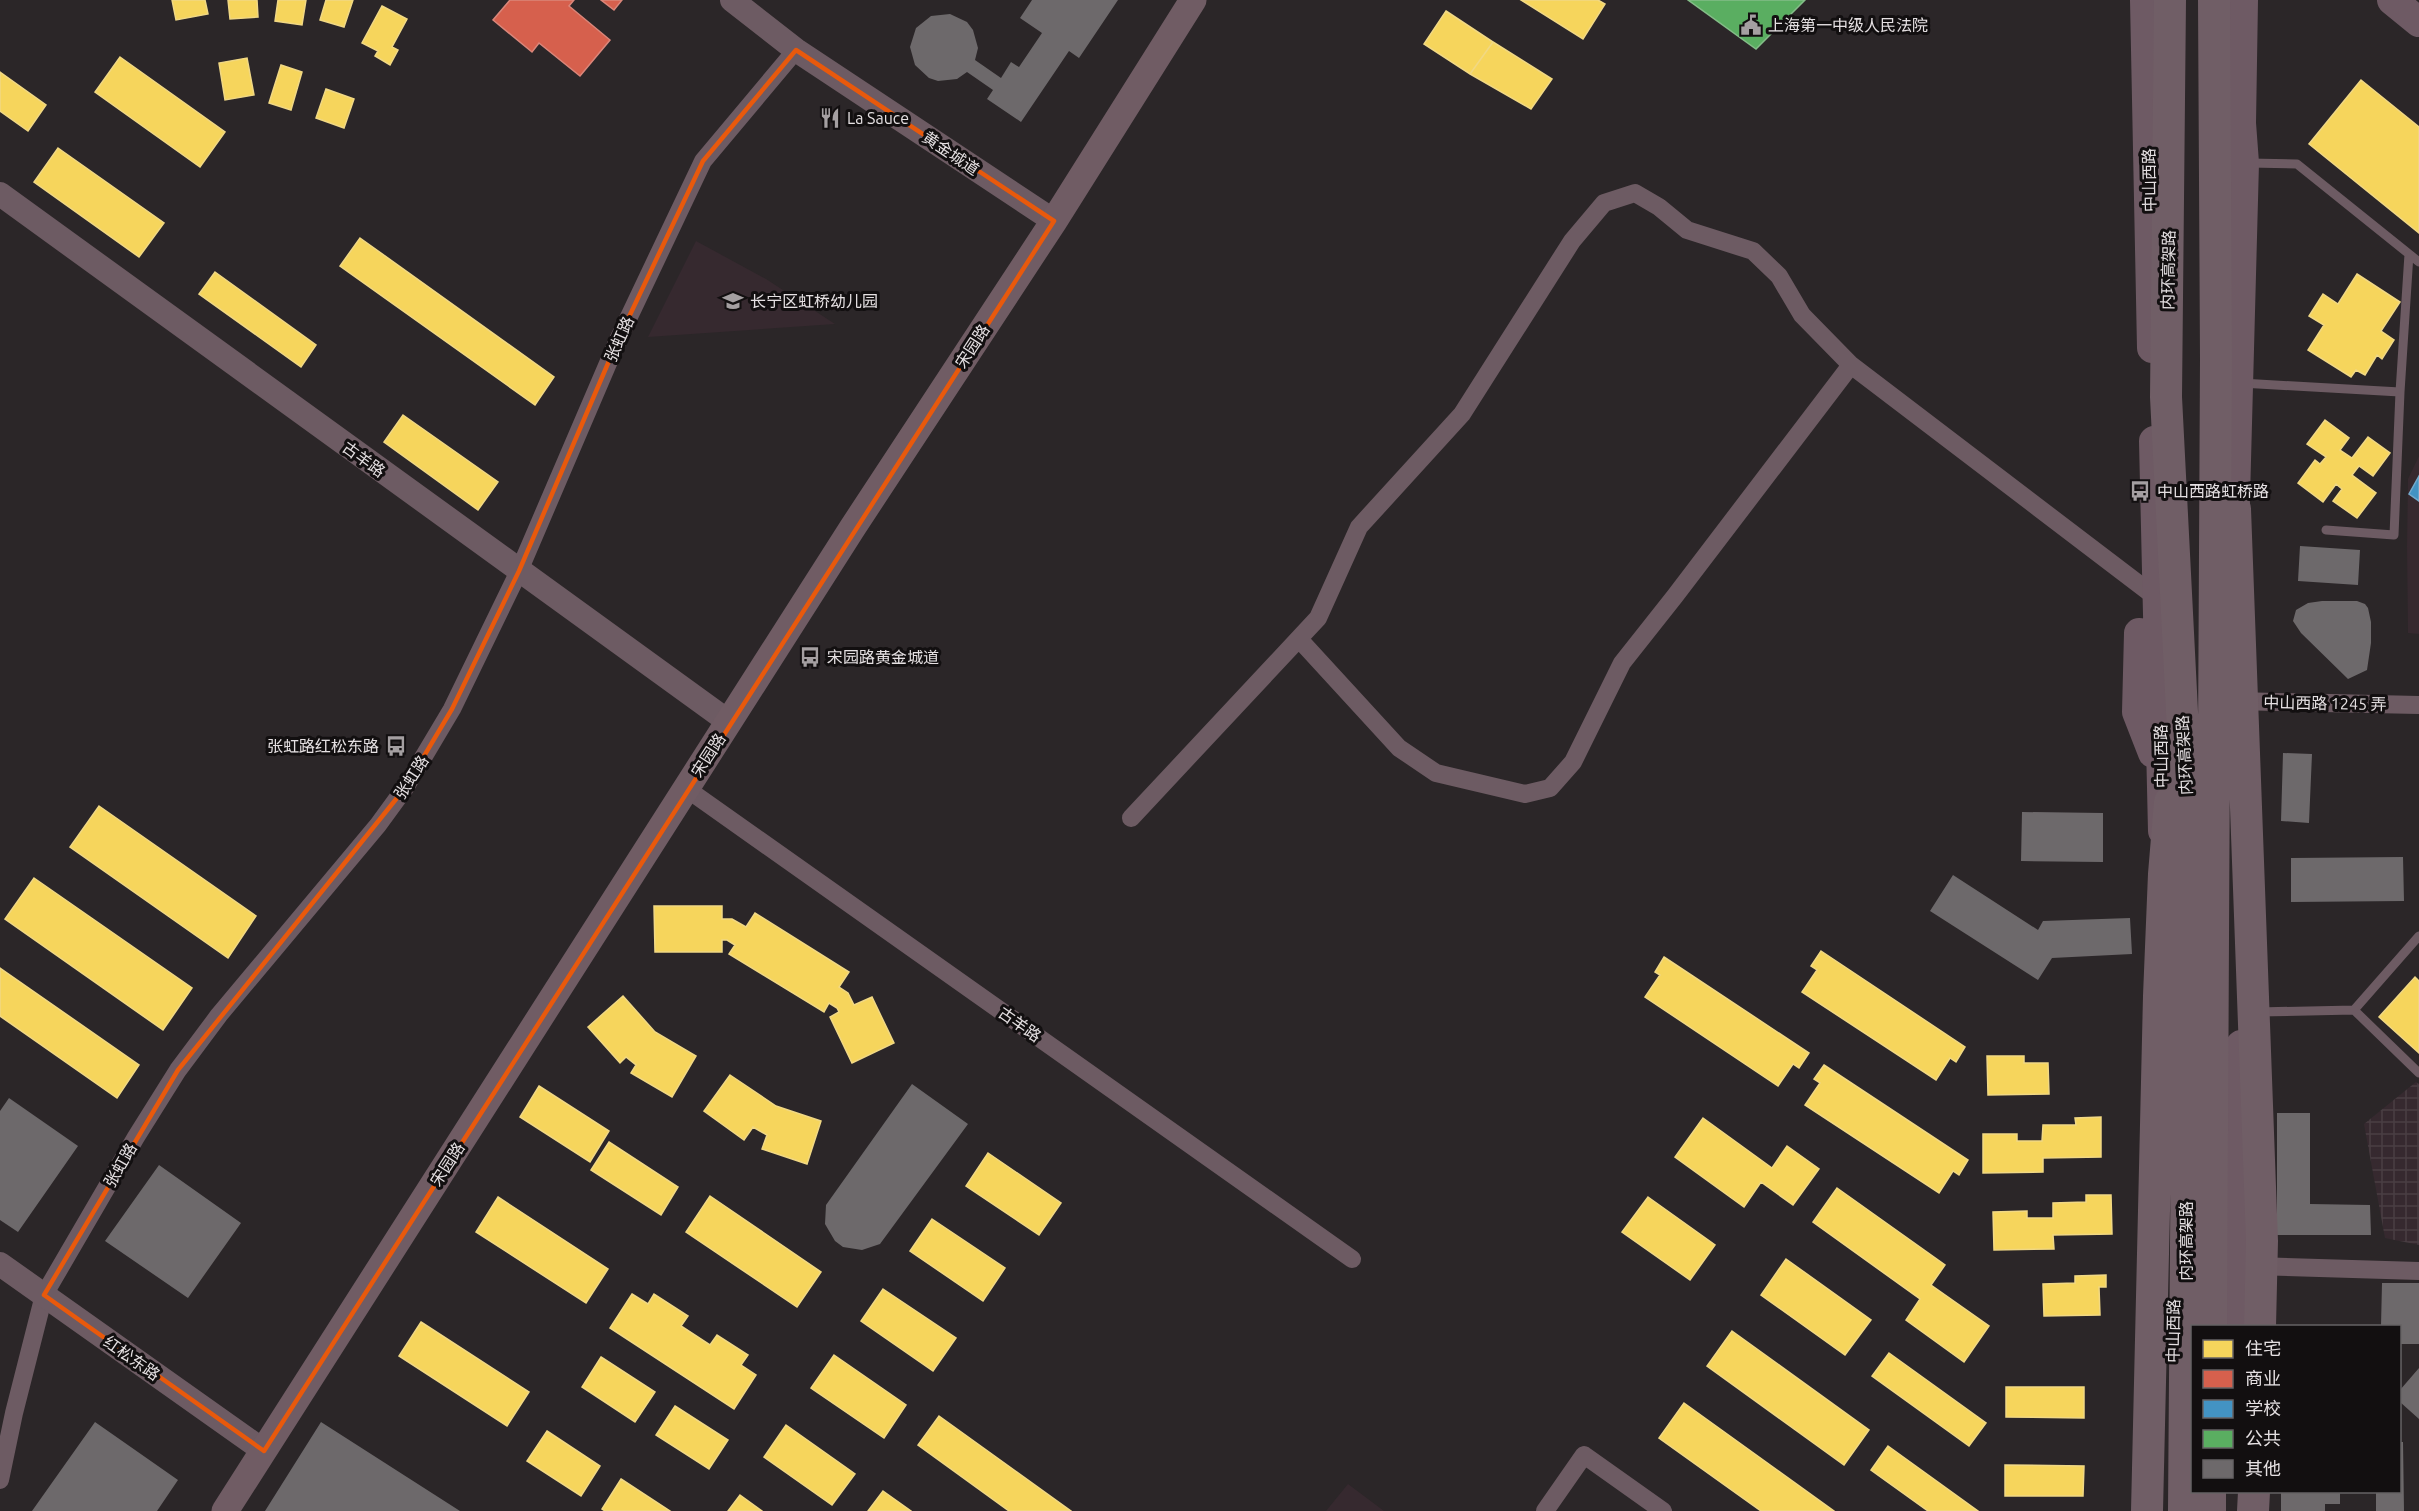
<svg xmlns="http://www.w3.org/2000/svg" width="2419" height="1511" viewBox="0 0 2419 1511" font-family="Ubuntu,'Noto Sans SC',sans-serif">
<defs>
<pattern id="industrial-grid" width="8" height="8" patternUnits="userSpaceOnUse" patternTransform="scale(1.5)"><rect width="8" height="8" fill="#36292f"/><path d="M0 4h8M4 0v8" fill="none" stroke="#493e43"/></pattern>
</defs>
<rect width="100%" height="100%" fill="#2b2628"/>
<path fill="#36292f" d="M696,241L766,279L835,324L648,337Z
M2419,456V634L2408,633L2407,547L2408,479Z
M1348,1484L1384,1511H1326Z"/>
<path fill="url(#industrial-grid)" d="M2416,1082L2419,1084V1245L2385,1238L2364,1124Z"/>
<path fill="#f6d55c" stroke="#f1d884" stroke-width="1.5" d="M172,0H205L208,14L176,20Z
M228,0H257L258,17L230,19Z
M278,0H306L302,25L275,21Z
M326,0H353L344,27L320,20Z
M1521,0H1598L1605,4L1583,39Z
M382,6L407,19L392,47L398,50L390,65L375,56L378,51L362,43Z
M1446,11L1493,42L1470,74L1424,44Z
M1493,42L1552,79L1531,109L1470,74Z
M120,57L225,132L200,167L95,92Z
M247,58L254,95L225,100L219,63Z
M281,65L302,72L291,110L269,103Z
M0,72L46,105L28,131L0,111Z
M2361,80L2419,127V233L2309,144Z
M326,89L354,99L344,128L316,118Z
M58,148L164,223L139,257L34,182Z
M360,238L554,377L535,405L340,266Z
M215,272L316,345L301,367L199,294Z
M2357,274L2400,302L2381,331L2394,340L2382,359L2377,355L2365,375L2356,370L2351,377L2308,350L2324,325L2309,316L2323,294L2338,304Z
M403,415L498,482L478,510L384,442Z
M2325,420L2349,438L2340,450L2352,458L2368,437L2390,453L2373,476L2359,466L2352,475L2376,493L2357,518L2333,501L2342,489L2336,484L2323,502L2298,483L2315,460L2320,464L2326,457L2307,444Z
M99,806L256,916L228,958L70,847Z
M34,878L192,988L163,1030L5,919Z
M654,906H722V919H732L746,927L755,913L849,972L839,987L848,993L854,1005L872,997L894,1043L852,1063L830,1017L839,1012L837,1008L829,1003L824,1012L729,954L735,945L727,940H722V952H655Z
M1821,951L1965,1047L1956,1062L1950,1058L1936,1080L1802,992L1817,970L1811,966Z
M1664,957L1809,1053L1799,1068L1793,1064L1778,1086L1645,997L1660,975L1655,972Z
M0,968L139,1065L117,1098L0,1016Z
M2415,977L2419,981V1053L2379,1017Z
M623,996L655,1032L696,1056L672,1097L631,1073L636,1065L626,1057L620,1063L588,1027Z
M1987,1056H2024V1063H2048L2049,1094L1988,1095Z
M1824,1065L1968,1160L1959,1175L1953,1171L1939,1193L1805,1105L1820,1083L1814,1079Z
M730,1075L776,1106L821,1121L807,1164L762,1149L767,1135L753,1127L744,1140L704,1111Z
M539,1086L609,1131L590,1162L520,1117Z
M2101,1117V1157L2043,1158V1172L1983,1173V1134H2017V1141H2042L2043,1125H2076L2075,1118Z
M1703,1118L1772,1168L1787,1146L1819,1169L1793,1205L1761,1182L1744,1207L1675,1157Z
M609,1142L678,1187L661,1215L591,1170Z
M988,1153L1061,1203L1039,1235L966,1186Z
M1837,1188L1945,1265L1931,1285L1989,1326L1964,1362L1906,1320L1920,1299L1813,1222Z
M2086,1195H2111L2112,1234L2053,1235L2054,1249L1994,1250L1993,1212L2027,1211V1218H2053V1203L2086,1202Z
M710,1196L821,1272L797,1307L686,1232Z
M498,1197L608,1269L586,1303L476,1232Z
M1648,1197L1715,1245L1690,1280L1622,1232Z
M932,1219L1005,1268L983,1301L910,1251Z
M1786,1259L1871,1320L1845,1355L1761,1295Z
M2106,1275V1287H2099L2100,1315L2044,1316L2043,1284L2075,1283V1276Z
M883,1289L956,1338L933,1371L861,1321Z
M632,1294L648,1304L654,1294L688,1316L681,1326L710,1345L717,1335L748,1355L741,1365L756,1375L734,1409L610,1328Z
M421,1322L529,1392L507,1426L399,1356Z
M1732,1331L1869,1430L1844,1465L1707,1366Z
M1889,1353L1986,1423L1969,1446L1872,1376Z
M834,1355L906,1405L884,1438L811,1388Z
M601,1357L655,1392L635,1422L582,1387Z
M2006,1387H2084V1418L2006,1417Z
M1684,1403L1834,1511H1761L1659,1438Z
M675,1406L728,1440L709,1469L656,1435Z
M939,1416L1071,1511H1009L918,1445Z
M786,1425L855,1474L832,1505L764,1457Z
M547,1431L600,1466L581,1496L527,1461Z
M1888,1446L1978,1511H1928L1871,1470Z
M2005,1465L2084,1466L2083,1496H2005Z
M621,1479L670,1511H605L602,1509Z
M883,1491L911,1511H868Z
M740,1495L762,1511H728Z"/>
<path fill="#d6604d" stroke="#da867a" stroke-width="1.5" d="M510,0H574L569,6L610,40L580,76L539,43L532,52L493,20Z
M601,0H622L614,10Z"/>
<path fill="#4393c3" stroke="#74aacc" stroke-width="1.5" d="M2419,476V501L2409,494Z"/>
<path fill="#5aae61" stroke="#84bd88" stroke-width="1.5" d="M1688,0H1805L1756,49Z"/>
<path fill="#6d696b" d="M1032,0H1118L1079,58L1069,51L1021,122L987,99L993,90L967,72L957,79L938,81L929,78L915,65L910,47L916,28L931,16L950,14L967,22L973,30L978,48L975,60L1001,78L1011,62L1019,67L1042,33L1020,18Z
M2300,546L2360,550L2358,585L2298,581Z
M2322,601H2357L2365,604L2368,608L2371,622V643L2367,670L2348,679L2301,633L2293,621L2296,610L2308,603Z
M2283,753L2312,754L2309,823L2281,821Z
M2022,812L2103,813V862L2021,861Z
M2403,857L2404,901L2291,902V858Z
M1953,875L2038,930L2043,921L2130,918L2132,954L2052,958L2038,980L1930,911Z
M912,1084L968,1124L880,1244L862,1250L843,1247L835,1241L825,1224L826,1205Z
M9,1098L78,1146L18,1232L0,1220V1111Z
M2277,1113H2310V1204L2370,1205L2371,1235H2277Z
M159,1165L241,1223L188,1298L105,1241Z
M2382,1283H2419V1344H2400V1326H2381Z
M2419,1368V1419L2400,1402V1390Z
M95,1422L178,1480L157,1511H32Z
M321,1422L460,1511H265Z
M2400,1442H2403L2404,1511H2376V1492H2400Z
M2281,1492H2340V1504H2325V1511H2281Z"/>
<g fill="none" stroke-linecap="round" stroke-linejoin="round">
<path stroke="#6d5b63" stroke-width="9" d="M2249,163L2297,164L2419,262
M2241,383L2400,392
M2326,530L2394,535L2400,392L2409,254
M2354,1010L2419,936
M2258,1012L2354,1010L2419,1073"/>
<path stroke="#6d5b63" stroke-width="18" d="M1299,639L1399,748L1436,773L1525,794L1550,788L1573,762L1622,663L1675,596L1851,365
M2234,701L2419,705
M687,789L1352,1259
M1131,818L1318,618L1359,527L1462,414L1572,241L1604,203L1635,193L1659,207L1687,230L1753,251L1779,276L1802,315L1851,365L2157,598
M2254,1266L2419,1271
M0,1480L14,1413L44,1295L136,1137L178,1070L219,1015L378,825L405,788L452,709L519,571L618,340L703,161L796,50
M1545,1511L1584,1455L1663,1511"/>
<path stroke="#6d5b63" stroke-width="24" d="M732,0L796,50L1054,221
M0,194L729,722
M0,1264L264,1451"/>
<path stroke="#705c64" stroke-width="27" d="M225,1511L853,527L1054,221L1193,0"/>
<path stroke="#6e5a64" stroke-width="30" d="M2145,0L2152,348
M2392,0L2419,22
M2154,441L2163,831
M2234,535L2244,163L2241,123L2243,0
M2139,633L2137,712L2153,753
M2239,1326L2241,1045"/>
<path stroke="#705e66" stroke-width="32" d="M2170,0L2166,397L2189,849L2184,1511
M2235,509L2262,1241L2260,1326
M2211,1326L2216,359L2214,0
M2147,1511L2159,996L2164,874L2170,802
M2210,1511V1492
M2253,1511L2254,1492"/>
</g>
<path fill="none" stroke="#e8590c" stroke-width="4.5" stroke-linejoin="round" d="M796,50L1054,221L264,1451L44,1295L178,1070L405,788L452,709L519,571L618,340L703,161Z"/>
<defs>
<g id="civic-bare" transform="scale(1.62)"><path d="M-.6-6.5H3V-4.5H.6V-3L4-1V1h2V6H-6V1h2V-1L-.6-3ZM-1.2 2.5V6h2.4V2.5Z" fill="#a49fa1" stroke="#120f10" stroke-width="2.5" paint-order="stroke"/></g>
<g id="restaurant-bare" transform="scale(1.62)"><path d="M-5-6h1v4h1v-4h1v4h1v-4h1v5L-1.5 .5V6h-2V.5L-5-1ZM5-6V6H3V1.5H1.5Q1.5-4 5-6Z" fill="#a49fa1" stroke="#120f10" stroke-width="2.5" paint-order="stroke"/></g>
<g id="school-bare" transform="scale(1.62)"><path d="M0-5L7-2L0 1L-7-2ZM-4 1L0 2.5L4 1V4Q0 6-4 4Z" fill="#a49fa1" stroke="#120f10" stroke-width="2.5" paint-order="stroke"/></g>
<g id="bus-bare" transform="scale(1.62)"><path d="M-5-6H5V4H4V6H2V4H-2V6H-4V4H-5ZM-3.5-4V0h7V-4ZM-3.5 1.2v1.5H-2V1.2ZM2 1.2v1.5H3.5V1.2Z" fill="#a49fa1" stroke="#120f10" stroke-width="2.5" paint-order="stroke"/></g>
</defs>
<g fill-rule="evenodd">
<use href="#civic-bare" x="1751" y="25"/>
<use href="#restaurant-bare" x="830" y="118"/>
<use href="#school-bare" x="733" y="301"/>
<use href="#bus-bare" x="2140" y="491"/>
<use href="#bus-bare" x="810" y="657"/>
<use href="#bus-bare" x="396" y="746"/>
</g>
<g text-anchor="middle" stroke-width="6" stroke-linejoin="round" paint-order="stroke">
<g font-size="16" fill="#e5e0e2" stroke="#120f10" text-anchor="start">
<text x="1768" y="31">上海第一中级人民法院</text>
<text x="847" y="124">La Sauce</text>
<text x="750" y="307">长宁区虹桥幼儿园</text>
<text x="2157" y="497">中山西路虹桥路</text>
<text x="827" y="663">宋园路黄金城道</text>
<text x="379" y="752" text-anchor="end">张虹路红松东路</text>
</g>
<g font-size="16" fill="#e5e0e2" stroke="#120f10">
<text transform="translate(951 153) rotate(34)" y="6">黄金城道</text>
<text transform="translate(2149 180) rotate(-91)" y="6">中山西路</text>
<text transform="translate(2168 270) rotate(-89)" y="6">内环高架路</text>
<text transform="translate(619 339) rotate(-66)" y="6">张虹路</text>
<text transform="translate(972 346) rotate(-57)" y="6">宋园路</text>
<text transform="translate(364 459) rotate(36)" y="6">古羊路</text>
<text transform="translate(2325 703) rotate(1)" y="6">中山西路 1245 弄</text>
<text transform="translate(708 755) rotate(-57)" y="6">宋园路</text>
<text transform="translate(2184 755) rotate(-93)" y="6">内环高架路</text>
<text transform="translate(2161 756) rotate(-91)" y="6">中山西路</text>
<text transform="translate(411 777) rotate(-57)" y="6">张虹路</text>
<text transform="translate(1020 1024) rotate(35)" y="6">古羊路</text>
<text transform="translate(447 1164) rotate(-57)" y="6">宋园路</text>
<text transform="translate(120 1165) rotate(-60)" y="6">张虹路</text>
<text transform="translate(2186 1241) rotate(-90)" y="6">内环高架路</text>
<text transform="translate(2173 1331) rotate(-89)" y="6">中山西路</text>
<text transform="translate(132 1358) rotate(35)" y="6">红松东路</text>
</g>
</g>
<rect x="2191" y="1325" width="210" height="168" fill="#120f10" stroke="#666364" stroke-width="1.5"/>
<rect x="2203" y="1340" width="30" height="18" fill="#f6d55c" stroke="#666364" stroke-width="1.5"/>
<text x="2245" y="1355" font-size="18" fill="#e5e0e2">住宅</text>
<rect x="2203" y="1370" width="30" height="18" fill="#d6604d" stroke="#666364" stroke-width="1.5"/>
<text x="2245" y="1385" font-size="18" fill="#e5e0e2">商业</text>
<rect x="2203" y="1400" width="30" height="18" fill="#4393c3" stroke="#666364" stroke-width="1.5"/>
<text x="2245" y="1415" font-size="18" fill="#e5e0e2">学校</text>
<rect x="2203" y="1430" width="30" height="18" fill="#5aae61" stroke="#666364" stroke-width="1.5"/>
<text x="2245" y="1445" font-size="18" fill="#e5e0e2">公共</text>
<rect x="2203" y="1460" width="30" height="18" fill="#6d696b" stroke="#666364" stroke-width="1.5"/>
<text x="2245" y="1475" font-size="18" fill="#e5e0e2">其他</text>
</svg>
